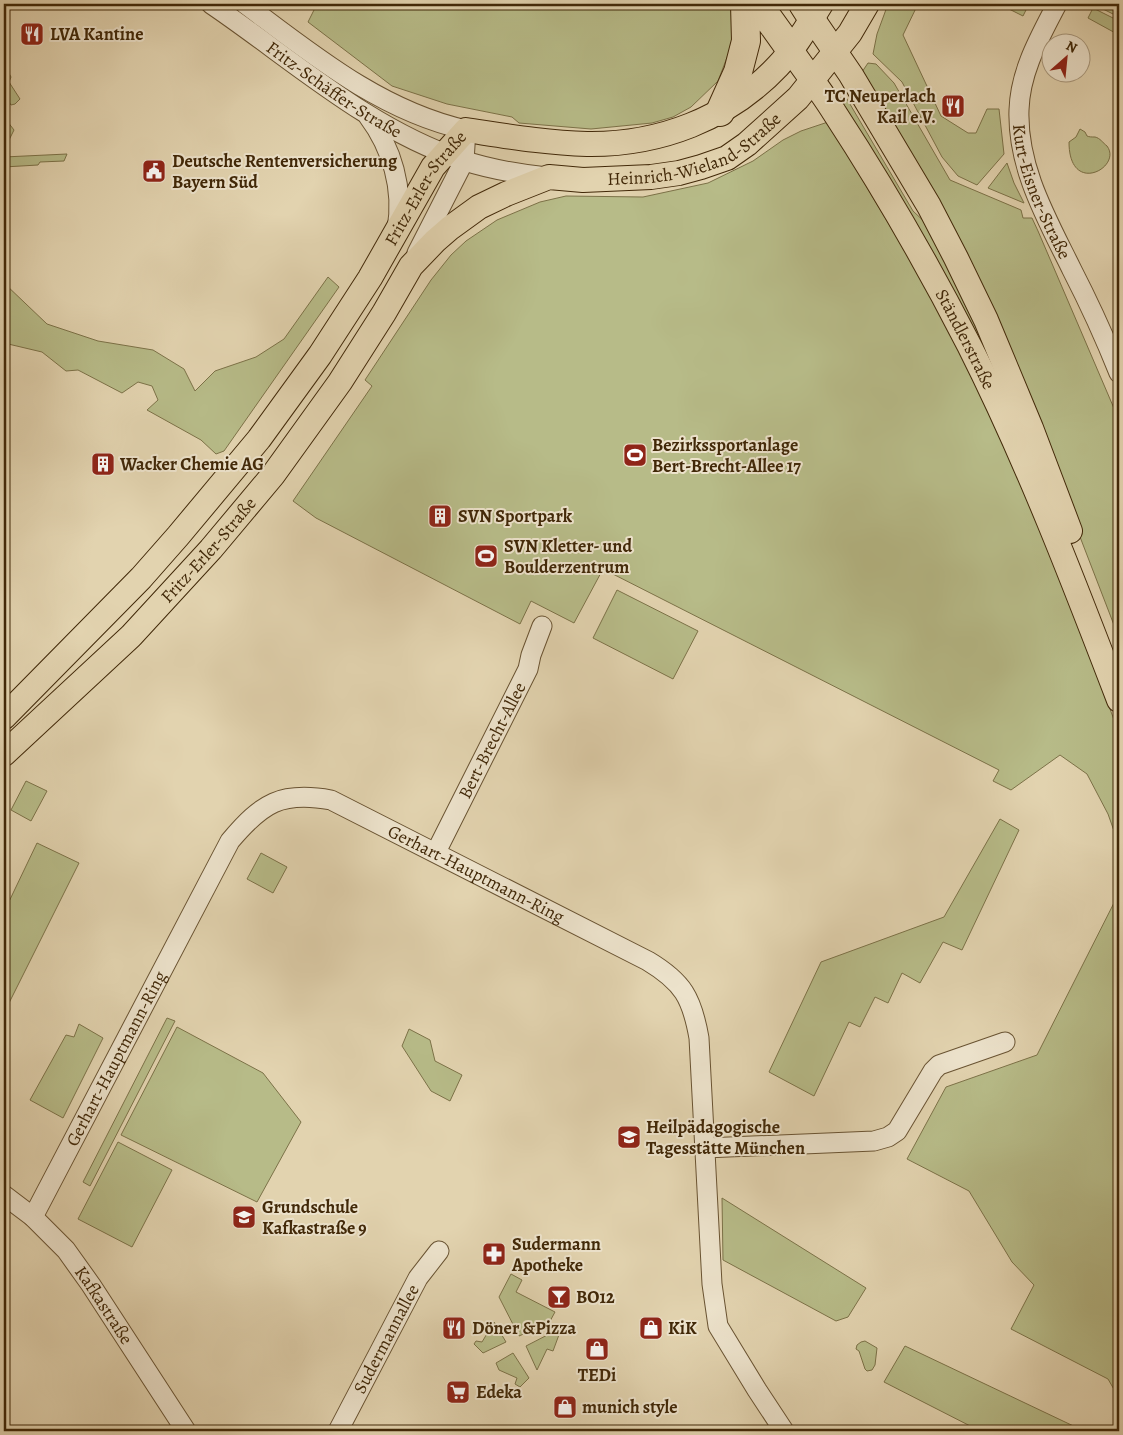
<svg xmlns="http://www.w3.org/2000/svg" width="1123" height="1435" viewBox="0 0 1123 1435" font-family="Alegreya,serif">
<rect width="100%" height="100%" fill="#e2d3af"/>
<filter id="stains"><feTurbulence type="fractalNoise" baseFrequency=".004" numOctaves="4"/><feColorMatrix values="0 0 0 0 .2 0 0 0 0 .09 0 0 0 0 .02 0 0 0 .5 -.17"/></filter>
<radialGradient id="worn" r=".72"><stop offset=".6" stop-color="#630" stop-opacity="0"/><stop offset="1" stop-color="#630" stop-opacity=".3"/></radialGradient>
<path fill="#b7bb88" stroke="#7c7248" d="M317,4H736L731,47L718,81L691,107L673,117L652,123L591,129L519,123L512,117L447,104L392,86L308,22Z
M888,4H918L903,35L941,116L968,133H976L987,109H999L1004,154L977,185L958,176L942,157L902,82L873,54L877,34Z
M999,4H1029L1023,16Z
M1093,4H1119V17Z
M1093,8L1119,21V35L1088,18Z
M868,63L876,64L894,83L950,180L1021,210L1023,218H1032L1038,231L1119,420V638L1038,428L860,75Z
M4,68H6L11,77L9,82L20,99L15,104L11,105L4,94Z
M844,94L913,211L928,225L981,335L1024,439L838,106Z
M4,117L14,130L9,140H4Z
M828,122L924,283L1007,445L1049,547L1119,733V845L1108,814L1087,774L1060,755L1011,790L993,781L999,770L603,569L574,623L531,601L520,624L316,518L293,501L372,386L365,380L431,280L451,255L466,241L497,220L540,202L566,196L643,197L708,183L753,161L783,140L801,131Z
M1080,129L1085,132L1087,136C1089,137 1092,137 1095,137C1100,138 1103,143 1107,146C1123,167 1069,197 1069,142L1076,137Z
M67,154L64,161L40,162L38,165L4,167V157Z
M1007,163L1014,183L1024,203L988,188Z
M328,277L339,287L224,451L216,454L201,440L147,410L158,400L152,386L138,382L122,393L78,370L66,371L42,352L4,343V283L47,324L98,341L153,350L184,369L195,391L215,371L256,357L284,339Z
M617,590L698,631L673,679L593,638Z
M26,781L47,791L31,821L11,810Z
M1000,819L1019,830L962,950L943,942L920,983L902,973L888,1003L875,997L860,1027L849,1022L814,1096L769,1072L821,962L944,917Z
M37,843L79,863L4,1013V912Z
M261,853L287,867L273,893L247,879Z
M1119,893V1398L1108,1379L1011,1329L1034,1285L1012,1262L969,1191L907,1159L946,1087L1037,1055Z
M167,1018L175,1021L90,1186L83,1182Z
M79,1024L103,1038L63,1118L30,1100L66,1035L74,1037Z
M177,1027L263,1073L301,1122L257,1202L121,1135Z
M409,1029L430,1040L435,1061L462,1075L450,1101L431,1091L402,1046Z
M118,1142L172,1170L132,1247L78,1219Z
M722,1198L866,1288L848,1317L836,1321L723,1260Z
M511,1274L522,1280L516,1292L555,1312L549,1323L519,1336L499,1297Z
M494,1322L506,1342L483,1353L474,1344L476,1341L482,1342Z
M559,1329L560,1332L553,1351L547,1349L537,1370L526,1346Z
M865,1341L877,1348L875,1365L872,1370L867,1371L865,1369L859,1351L856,1349L857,1345L861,1342Z
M905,1346L1084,1431H980L884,1382Z
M513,1353L529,1378L520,1387L515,1384L517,1378L499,1370L496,1363Z"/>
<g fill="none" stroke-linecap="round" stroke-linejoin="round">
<g stroke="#695332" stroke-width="21">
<g id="minor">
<path id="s1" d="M211,4C292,59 367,128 462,160C489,169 519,174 547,177"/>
<path d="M245,4C313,55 381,111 466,130L464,161L417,253"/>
<path id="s2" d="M1057,4C1040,37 1020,71 1019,110C1017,168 1047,219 1072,270C1089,303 1105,338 1119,373"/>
<path d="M368,116C392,148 404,189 397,229"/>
<path id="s3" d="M436,852L528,669L531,655L542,626"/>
<path d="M705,1148L874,1141L888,1137L897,1131L933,1071L939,1065L1005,1042"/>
<path id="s4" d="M4,1195L33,1217L66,1250L91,1285L186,1431"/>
<path id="s5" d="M33,1217L230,841C262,803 281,791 331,800L648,961C683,982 692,998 699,1038L712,1284L718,1326L757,1390L784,1431"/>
<path id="s6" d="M338,1431L418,1278L439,1251"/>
</g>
</g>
<g stroke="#412808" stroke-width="26">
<g id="major">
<path d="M812,18L851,75L929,206L956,258L986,320L1031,428L1070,531"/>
<path id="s7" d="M791,50C805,71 821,91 834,112C883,187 928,265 969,345C1027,460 1073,580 1119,700"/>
<path id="s8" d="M4,717L141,578L178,536L259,439L320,355L370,278L433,167L466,130C506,136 546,143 587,144C659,145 728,119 778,66C795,48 808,25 821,4"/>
<path id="s9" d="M4,754L131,636L211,549L273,475L340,382L384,313L411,266L435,241L450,228L479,207L506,194L549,177L583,180L651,177L679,173L701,167L727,158L747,144L798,98L850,33L867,4"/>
</g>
</g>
<g stroke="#412808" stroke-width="30">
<path id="highway" d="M758,4L791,50
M803,4L812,18
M720,112L738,72L746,41L745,4"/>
</g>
<use href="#minor" stroke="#ece2cb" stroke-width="19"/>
<use href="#major" stroke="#e2d3af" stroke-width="24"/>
<use href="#highway" stroke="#e2d3af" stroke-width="28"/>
</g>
<defs>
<g id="restaurant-square" transform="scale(1.25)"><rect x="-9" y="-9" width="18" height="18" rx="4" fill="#8f2418" stroke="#ece2cb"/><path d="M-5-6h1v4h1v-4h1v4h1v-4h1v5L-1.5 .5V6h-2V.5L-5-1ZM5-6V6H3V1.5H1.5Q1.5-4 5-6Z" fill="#fff"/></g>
<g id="civic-square" transform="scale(1.25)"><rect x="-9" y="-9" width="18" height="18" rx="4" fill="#8f2418" stroke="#ece2cb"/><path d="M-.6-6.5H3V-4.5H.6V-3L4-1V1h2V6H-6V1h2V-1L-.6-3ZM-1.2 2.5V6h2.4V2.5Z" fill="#fff"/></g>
<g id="stadium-square" transform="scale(1.25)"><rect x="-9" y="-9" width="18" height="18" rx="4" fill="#8f2418" stroke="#ece2cb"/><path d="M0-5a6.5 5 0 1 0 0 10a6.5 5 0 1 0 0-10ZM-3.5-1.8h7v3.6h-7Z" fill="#fff"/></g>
<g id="building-square" transform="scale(1.25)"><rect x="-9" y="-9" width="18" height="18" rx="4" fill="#8f2418" stroke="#ece2cb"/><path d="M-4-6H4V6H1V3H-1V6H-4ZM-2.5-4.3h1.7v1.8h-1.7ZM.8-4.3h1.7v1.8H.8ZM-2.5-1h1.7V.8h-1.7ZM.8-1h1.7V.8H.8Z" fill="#fff"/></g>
<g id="school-square" transform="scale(1.25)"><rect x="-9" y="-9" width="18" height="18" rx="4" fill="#8f2418" stroke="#ece2cb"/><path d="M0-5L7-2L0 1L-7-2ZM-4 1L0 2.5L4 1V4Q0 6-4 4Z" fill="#fff"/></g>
<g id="pharmacy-square" transform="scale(1.25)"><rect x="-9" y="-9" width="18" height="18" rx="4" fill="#8f2418" stroke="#ece2cb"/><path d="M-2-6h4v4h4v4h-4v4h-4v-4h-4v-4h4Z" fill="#fff"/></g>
<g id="bar-square" transform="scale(1.25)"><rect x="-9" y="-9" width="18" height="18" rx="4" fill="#8f2418" stroke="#ece2cb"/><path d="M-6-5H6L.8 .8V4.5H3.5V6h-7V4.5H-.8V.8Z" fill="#fff"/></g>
<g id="shop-square" transform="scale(1.25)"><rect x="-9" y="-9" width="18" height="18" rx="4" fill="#8f2418" stroke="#ece2cb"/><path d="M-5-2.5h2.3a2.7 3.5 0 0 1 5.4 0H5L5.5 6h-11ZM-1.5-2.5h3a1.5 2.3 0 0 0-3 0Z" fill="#fff"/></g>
<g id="supermarket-square" transform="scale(1.25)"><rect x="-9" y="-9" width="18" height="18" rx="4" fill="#8f2418" stroke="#ece2cb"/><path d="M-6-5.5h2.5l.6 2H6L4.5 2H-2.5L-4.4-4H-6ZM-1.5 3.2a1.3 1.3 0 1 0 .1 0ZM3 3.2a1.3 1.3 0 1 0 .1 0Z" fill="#fff"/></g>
</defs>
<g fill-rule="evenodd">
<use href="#restaurant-square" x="32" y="34"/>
<use href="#restaurant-square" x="953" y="106"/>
<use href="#civic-square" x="154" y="171"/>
<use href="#stadium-square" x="635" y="455"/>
<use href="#building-square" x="103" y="464"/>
<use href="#building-square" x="440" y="516"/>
<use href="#stadium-square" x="486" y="556"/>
<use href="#school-square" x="629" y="1137"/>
<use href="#school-square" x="244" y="1217"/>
<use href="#pharmacy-square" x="494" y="1254"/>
<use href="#bar-square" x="559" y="1297"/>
<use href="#restaurant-square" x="454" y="1328"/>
<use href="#shop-square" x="651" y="1328"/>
<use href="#shop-square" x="597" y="1349"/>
<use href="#supermarket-square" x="458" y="1392"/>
<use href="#shop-square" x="565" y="1407"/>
</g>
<g text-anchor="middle" stroke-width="4" stroke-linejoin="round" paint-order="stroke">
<g font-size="18" font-weight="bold" fill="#412808" stroke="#ece2cb" text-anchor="start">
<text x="50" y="40">LVA Kantine</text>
<text x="936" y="102" text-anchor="end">TC Neuperlach<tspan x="936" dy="21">Kail e.V.</tspan></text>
<text x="172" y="167">Deutsche Rentenversicherung<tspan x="172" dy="21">Bayern Süd</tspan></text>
<text x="652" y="451">Bezirkssportanlage<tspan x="652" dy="21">Bert-Brecht-Allee 17</tspan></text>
<text x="120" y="470">Wacker Chemie AG</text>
<text x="458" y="522">SVN Sportpark</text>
<text x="504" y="552">SVN Kletter- und<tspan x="504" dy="21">Boulderzentrum</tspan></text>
<text x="646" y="1133">Heilpädagogische<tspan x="646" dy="21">Tagesstätte München</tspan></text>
<text x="262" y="1213">Grundschule<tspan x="262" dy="21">Kafkastraße 9</tspan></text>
<text x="512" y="1250">Sudermann<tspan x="512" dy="21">Apotheke</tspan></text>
<text x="576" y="1303">BO12</text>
<text x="472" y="1334">Döner &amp;Pizza</text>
<text x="668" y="1334">KiK</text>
<text x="597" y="1381" text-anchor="middle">TEDi</text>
<text x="476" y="1398">Edeka</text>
<text x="582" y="1413">munich style</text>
</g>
<g font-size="18" fill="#412808" stroke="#ece2cb">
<text dy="6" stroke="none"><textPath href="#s1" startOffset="150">Fritz-Schäffer-Straße</textPath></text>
<text dy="6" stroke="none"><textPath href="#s9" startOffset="958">Heinrich-Wieland-Straße</textPath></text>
<text dy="6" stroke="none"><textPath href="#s2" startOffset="199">Kurt-Eisner-Straße</textPath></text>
<text dy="6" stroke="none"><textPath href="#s8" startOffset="679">Fritz-Erler-Straße</textPath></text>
<text dy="6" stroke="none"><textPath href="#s7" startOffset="338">Ständlerstraße</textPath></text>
<text dy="6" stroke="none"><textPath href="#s9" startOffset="289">Fritz-Erler-Straße</textPath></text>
<text dy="6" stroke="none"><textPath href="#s3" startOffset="125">Bert-Brecht-Allee</textPath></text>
<text dy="6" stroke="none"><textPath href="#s5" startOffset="704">Gerhart-Hauptmann-Ring</textPath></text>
<text dy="6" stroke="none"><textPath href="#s5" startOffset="179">Gerhart-Hauptmann-Ring</textPath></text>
<text dy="6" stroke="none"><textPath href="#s4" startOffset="150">Kafkastraße</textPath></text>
<text dy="6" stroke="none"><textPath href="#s6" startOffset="104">Sudermannallee</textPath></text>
</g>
</g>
<rect width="1123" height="1435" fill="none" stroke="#e2d3af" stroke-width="20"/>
<rect x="5" y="5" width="1113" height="1425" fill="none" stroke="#412808" stroke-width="2.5"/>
<rect x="10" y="10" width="1103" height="1415" fill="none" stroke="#412808"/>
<g transform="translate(1066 58) rotate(27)"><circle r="24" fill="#ece2cb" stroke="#a8987d"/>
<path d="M0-4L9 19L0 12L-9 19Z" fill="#8f2418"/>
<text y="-8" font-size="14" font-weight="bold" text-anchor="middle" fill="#412808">N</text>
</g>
<rect width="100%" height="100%" filter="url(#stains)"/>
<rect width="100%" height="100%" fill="url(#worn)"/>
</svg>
